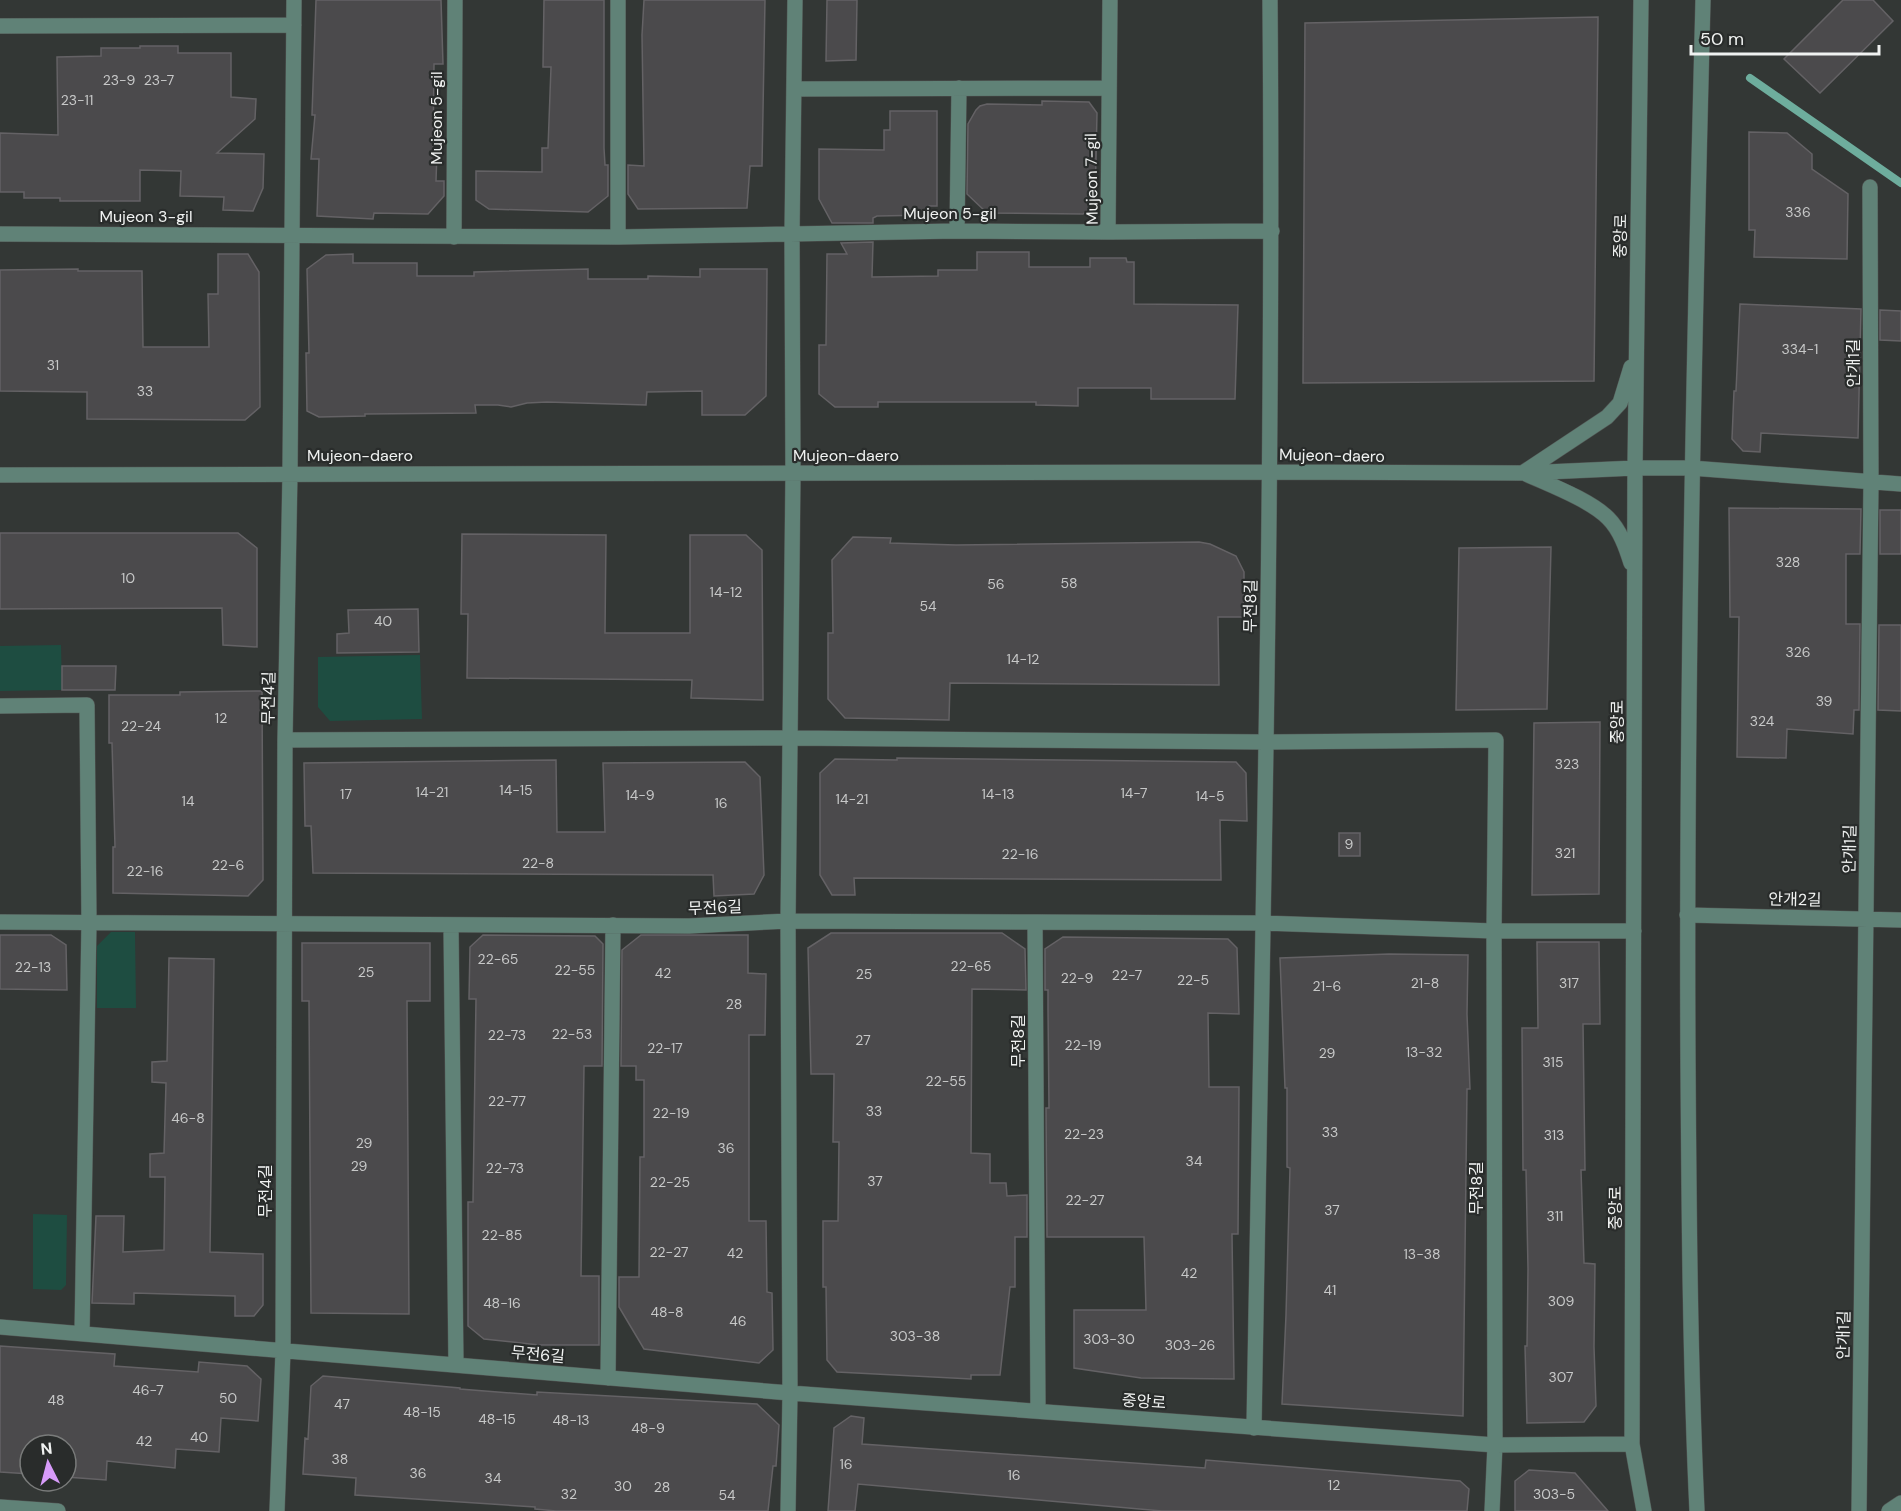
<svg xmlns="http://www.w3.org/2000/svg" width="1901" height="1511" viewBox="0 0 1901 1511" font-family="'DM Sans','Noto Sans KR',sans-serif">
<rect width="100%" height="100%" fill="#333735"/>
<path fill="#1e4d41" d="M61,645L62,690L0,691V646Z
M420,655L422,719L330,721L318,707V657Z
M111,932H135L136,1008H97V946Z
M33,1214L67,1215L66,1285L61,1290L33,1289Z"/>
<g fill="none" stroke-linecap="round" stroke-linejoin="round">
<path stroke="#6ead9d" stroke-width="8" d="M1750,78L1901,183"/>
</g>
<path fill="#4b4a4c" stroke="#646265" stroke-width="1.5" d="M316,0H441L443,64H434L433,152H437L436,181H444V196L428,214L374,213L373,219L317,216L319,159H311L315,115H312Z
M544,0H604V148L605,165H608V196L588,212L489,209L476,200V171L542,172V148H548L551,67H543Z
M644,0H765L762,166H750L747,208L638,209L628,194V165L644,166L642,35Z
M827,0H857L856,60L826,61Z
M1843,0H1873L1893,21L1820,93L1784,59Z
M1598,17L1594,381L1303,383L1305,23Z
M140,46H178V53H231V97L256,99L255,119L217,153L264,154L263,188L253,211L223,210L224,197L180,196L181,171L140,170V201H60V198H24V192H0V133L58,135L57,57L101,56V48H140Z
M1042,101L1089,102L1097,113L1095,204L1083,214L987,213L967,194L968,124L976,110L980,106L987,104L1042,105Z
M890,111H937V206H929L930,215L877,216L873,218V223H832L819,199V149L884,150V130H890Z
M1749,132L1787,133L1812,154V169L1848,194L1847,259L1754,257L1755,230H1749Z
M873,242L872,277L938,276V270H977V252H1029V267H1090V258H1126L1127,262H1134V304L1238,305L1235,399H1151V388H1078V406L1036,405V402H878V407H835L819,394V345H826L827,254H847L841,243Z
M218,254H248L259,272L260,407L245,420L87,419V392L0,391V270L78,269V271H142L143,347H209L208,294H218Z
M353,254V263H417V276H474V272L588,269V279H648V276L700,277V269H767L766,396L745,415H702V391L647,392L646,405L547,402L527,403L511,407L498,405H475L476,413L365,414V416L319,417L307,411L306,353H309L307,269L326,255Z
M1740,304L1861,309L1858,438L1761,433L1760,452L1743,451L1732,439L1734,391H1736Z
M1880,310L1901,311V341L1880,340Z
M1729,508L1861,509L1860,554H1846V624H1860L1859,710H1854L1853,734L1787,729L1786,758L1737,757L1739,617H1730Z
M1880,510H1901V554H1880Z
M0,533H238L257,548V647L223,645L222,608L0,609Z
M462,534L606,535L605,633H690V535H746L762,550L763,700L691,698L692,680L467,678L468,614H461Z
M853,537L891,538L890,543L956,545L1199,542L1210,544L1236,556L1244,572V617H1218L1219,685L950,683L949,720L845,718L828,699V633H833L832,560Z
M1551,547L1547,709L1456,710L1459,548Z
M418,609L419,652L337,653V634L349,633L348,610Z
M1879,625H1901V711L1878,710Z
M62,666H116L115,690H62Z
M262,691L263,880L248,896L113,893V847H115L112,743H109V695H180V692Z
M1600,722L1599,894L1532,895L1534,723Z
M897,758L1236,762L1246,773L1247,821L1220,820L1221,880L854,878L855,895H832L820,875V773L835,759L897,760Z
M556,760L557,832H605L603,763L745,762L760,777L764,875L754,894L714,896L713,875L313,873L311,826H305L304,763Z
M1339,833H1360V856H1339Z
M831,933H1002L1025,949L1026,990L972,989L971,1153L990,1154V1183H1006L1007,1196L1027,1195V1237H1015V1287H1010L1000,1375H971V1379L837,1372L827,1360L826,1287H823V1221H838L839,1142H833L834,1074H811L808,948Z
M0,935H51L66,945L67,990L0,989Z
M483,935L595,936L603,944L602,1066H584L581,1276H599V1345H539L484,1339L468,1326V1202H473L476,999H469L470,947Z
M641,935H748V973L766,974L765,1035H749V1221H766L767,1292L772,1293L773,1350L759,1363L644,1349L619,1307V1277H639L640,1157H644V1080H636V1066H621L622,950Z
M1063,937L1228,939L1237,948L1239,1014L1208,1013L1209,1087H1239L1238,1234H1232L1234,1379L1141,1378L1074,1368V1310H1146L1144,1237H1047L1046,1108H1049L1048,1009V990H1045V949Z
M1537,942H1599L1600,1024H1583L1585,1170H1581L1584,1263L1595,1264L1594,1347L1596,1406L1584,1422L1527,1423L1525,1346H1527L1528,1269L1526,1170H1523L1522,1028H1538Z
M302,943H430V1001H407L409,1314L311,1313L309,1001H302Z
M1389,954L1468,955L1467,1014L1470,1089H1467L1463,1416L1282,1404L1286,1315L1290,1168L1287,1167V1088H1285L1280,958Z
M169,958L214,959L210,1252L263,1254V1305L254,1316H235V1296L134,1293V1304L92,1303L96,1216H124L123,1252L164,1250L165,1177H150V1154L164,1153L166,1083L152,1082V1062L167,1061Z
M0,1346L115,1354L114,1366L198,1372L199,1362L247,1366L261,1379L258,1421L221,1418L219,1452L176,1449L175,1468L107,1461L106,1480L66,1477V1445H30V1474L0,1472Z
M323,1376L460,1388V1389L537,1395V1392L757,1404L779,1425L776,1466H773L768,1511H556L535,1509V1507L355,1495L356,1478L303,1474L305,1438L308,1439L311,1386Z
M851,1416L864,1418L862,1444L1205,1468L1206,1460L1460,1481L1469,1489L1467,1511H1162L858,1484L855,1511H828L834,1428Z
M1529,1470L1575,1473L1608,1511H1515V1481Z"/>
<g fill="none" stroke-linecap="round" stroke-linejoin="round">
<g stroke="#515553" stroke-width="16">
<path id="minor" d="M1110,0L1108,232L1272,231
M1641,0L1635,468L1632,1444L1644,1511
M0,26L294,25
M795,89L1109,88
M957,231L959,88
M0,234L618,237L957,231L1108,232
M454,237L455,0
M618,237V0
M1524,472L1607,417L1620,403L1631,367
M1526,474C1550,485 1590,500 1608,518C1620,530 1626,547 1631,563
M0,475L1270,472L1524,473L1635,468H1691L1901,484
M0,706L87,705L89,922L82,1334
M285,740L790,738L1265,742L1496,740L1494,931L1495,1445L1492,1511
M1687,915L1901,920
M0,922L689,926L788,921L1035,922L1263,923L1494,931H1634
M1035,922L1038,1411
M451,925L456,1365
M0,1327L790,1393L1495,1445L1632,1444
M608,1378L613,925
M1254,1428C1262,952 1274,476 1270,0
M0,1507L58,1511
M277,1511L283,1351L285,740L290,473L294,0
M788,1511L790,1393L788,921L793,474L792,234L795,0
M1697,1511C1690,1362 1689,1212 1688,1063C1686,709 1694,354 1703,0
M1859,1511L1871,483L1870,187
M1889,1511L1901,1503"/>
</g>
<use href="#minor" stroke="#608277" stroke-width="15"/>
</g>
<g text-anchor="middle" stroke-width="4.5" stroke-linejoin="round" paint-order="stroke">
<g font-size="14" fill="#c7c8c8">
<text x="119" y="85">23-9</text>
<text x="159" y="85">23-7</text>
<text x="77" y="105">23-11</text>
<text x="1798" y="217">336</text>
<text x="1800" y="354">334-1</text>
<text x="53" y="370">31</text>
<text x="145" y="396">33</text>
<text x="1788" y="567">328</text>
<text x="128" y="583">10</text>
<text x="1069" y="588">58</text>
<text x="996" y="589">56</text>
<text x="726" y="597">14-12</text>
<text x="928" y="611">54</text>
<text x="383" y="626">40</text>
<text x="1798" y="657">326</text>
<text x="1023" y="664">14-12</text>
<text x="1824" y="706">39</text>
<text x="221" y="723">12</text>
<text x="1762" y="726">324</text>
<text x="141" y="731">22-24</text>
<text x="1567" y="769">323</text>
<text x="516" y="795">14-15</text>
<text x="432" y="797">14-21</text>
<text x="1134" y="798">14-7</text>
<text x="346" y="799">17</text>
<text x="998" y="799">14-13</text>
<text x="640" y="800">14-9</text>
<text x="1210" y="801">14-5</text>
<text x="852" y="804">14-21</text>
<text x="188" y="806">14</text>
<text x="721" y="808">16</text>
<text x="1349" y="849">9</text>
<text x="1565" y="858">321</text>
<text x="1020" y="859">22-16</text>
<text x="538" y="868">22-8</text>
<text x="228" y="870">22-6</text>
<text x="145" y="876">22-16</text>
<text x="498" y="964">22-65</text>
<text x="971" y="971">22-65</text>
<text x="33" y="972">22-13</text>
<text x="575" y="975">22-55</text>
<text x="366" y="977">25</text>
<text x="663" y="978">42</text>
<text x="864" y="979">25</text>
<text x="1127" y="980">22-7</text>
<text x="1077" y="983">22-9</text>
<text x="1193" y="985">22-5</text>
<text x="1425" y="988">21-8</text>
<text x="1569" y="988">317</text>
<text x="1327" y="991">21-6</text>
<text x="734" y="1009">28</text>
<text x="572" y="1039">22-53</text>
<text x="507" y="1040">22-73</text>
<text x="863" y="1045">27</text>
<text x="1083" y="1050">22-19</text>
<text x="665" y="1053">22-17</text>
<text x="1424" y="1057">13-32</text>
<text x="1327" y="1058">29</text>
<text x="1553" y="1067">315</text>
<text x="946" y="1086">22-55</text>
<text x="507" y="1106">22-77</text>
<text x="874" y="1116">33</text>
<text x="671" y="1118">22-19</text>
<text x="188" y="1123">46-8</text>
<text x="1330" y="1137">33</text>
<text x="1084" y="1139">22-23</text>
<text x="1554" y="1140">313</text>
<text x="364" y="1148">29</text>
<text x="726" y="1153">36</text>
<text x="1194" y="1166">34</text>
<text x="359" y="1171">29</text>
<text x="505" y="1173">22-73</text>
<text x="875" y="1186">37</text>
<text x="670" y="1187">22-25</text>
<text x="1085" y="1205">22-27</text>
<text x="1332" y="1215">37</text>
<text x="1555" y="1221">311</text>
<text x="502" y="1240">22-85</text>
<text x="669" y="1257">22-27</text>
<text x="735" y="1258">42</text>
<text x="1422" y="1259">13-38</text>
<text x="1189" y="1278">42</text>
<text x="1330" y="1295">41</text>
<text x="1561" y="1306">309</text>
<text x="502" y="1308">48-16</text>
<text x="667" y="1317">48-8</text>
<text x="738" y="1326">46</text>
<text x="915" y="1341">303-38</text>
<text x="1109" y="1344">303-30</text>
<text x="1190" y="1350">303-26</text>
<text x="1561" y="1382">307</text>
<text x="148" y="1395">46-7</text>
<text x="228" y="1403">50</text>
<text x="56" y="1405">48</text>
<text x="342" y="1409">47</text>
<text x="422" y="1417">48-15</text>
<text x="497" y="1424">48-15</text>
<text x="571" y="1425">48-13</text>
<text x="648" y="1433">48-9</text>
<text x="199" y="1442">40</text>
<text x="144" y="1446">42</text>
<text x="340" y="1464">38</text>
<text x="846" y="1469">16</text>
<text x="418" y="1478">36</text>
<text x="1014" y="1480">16</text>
<text x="493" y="1483">34</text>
<text x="1334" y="1490">12</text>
<text x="623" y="1491">30</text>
<text x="662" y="1492">28</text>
<text x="569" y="1499">32</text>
<text x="1554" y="1499">303-5</text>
<text x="727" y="1500">54</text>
</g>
<g font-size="16" fill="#f0f2f1" stroke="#292c2b">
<text transform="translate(436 118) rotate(-90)" y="6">Mujeon 5-gil</text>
<text transform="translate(1091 179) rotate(-91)" y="6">Mujeon 7-gil</text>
<text x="950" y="219">Mujeon 5-gil</text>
<text x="146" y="222">Mujeon 3-gil</text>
<text transform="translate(1620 236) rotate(-89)" y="6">중앙로</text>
<text transform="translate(1853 363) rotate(-90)" y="6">안개1길</text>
<text x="360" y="461">Mujeon-daero</text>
<text x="846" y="461">Mujeon-daero</text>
<text transform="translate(1332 455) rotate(1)" y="6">Mujeon-daero</text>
<text transform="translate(1250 606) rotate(-89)" y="6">무전8길</text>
<text transform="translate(268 698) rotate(-89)" y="6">무전4길</text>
<text transform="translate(1617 722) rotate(-90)" y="6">중앙로</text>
<text transform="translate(1849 849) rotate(-89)" y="6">안개1길</text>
<text transform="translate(1795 899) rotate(1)" y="6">안개2길</text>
<text transform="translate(715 907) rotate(-2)" y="6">무전6길</text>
<text transform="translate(1018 1041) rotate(-90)" y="6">무전8길</text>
<text transform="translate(1476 1188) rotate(-90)" y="6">무전8길</text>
<text transform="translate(265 1191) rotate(-90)" y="6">무전4길</text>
<text transform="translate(1615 1208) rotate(-90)" y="6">중앙로</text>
<text transform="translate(1843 1335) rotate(-89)" y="6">안개1길</text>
<text transform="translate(538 1354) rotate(5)" y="6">무전6길</text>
<text transform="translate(1144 1401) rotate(4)" y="6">중앙로</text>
</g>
</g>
<g transform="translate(48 1463) rotate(354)"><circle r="28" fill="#292c2b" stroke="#797b7a" stroke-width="1.5"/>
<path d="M0-4.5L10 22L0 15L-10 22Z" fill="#d79bf9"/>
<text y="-9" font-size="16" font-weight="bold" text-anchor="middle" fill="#f0f2f1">N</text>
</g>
<path d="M1691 45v9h188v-9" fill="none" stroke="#f0f2f1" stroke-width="3"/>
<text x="1700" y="45" font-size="18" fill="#f0f2f1" stroke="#292c2b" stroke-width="4.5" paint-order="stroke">50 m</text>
</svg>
